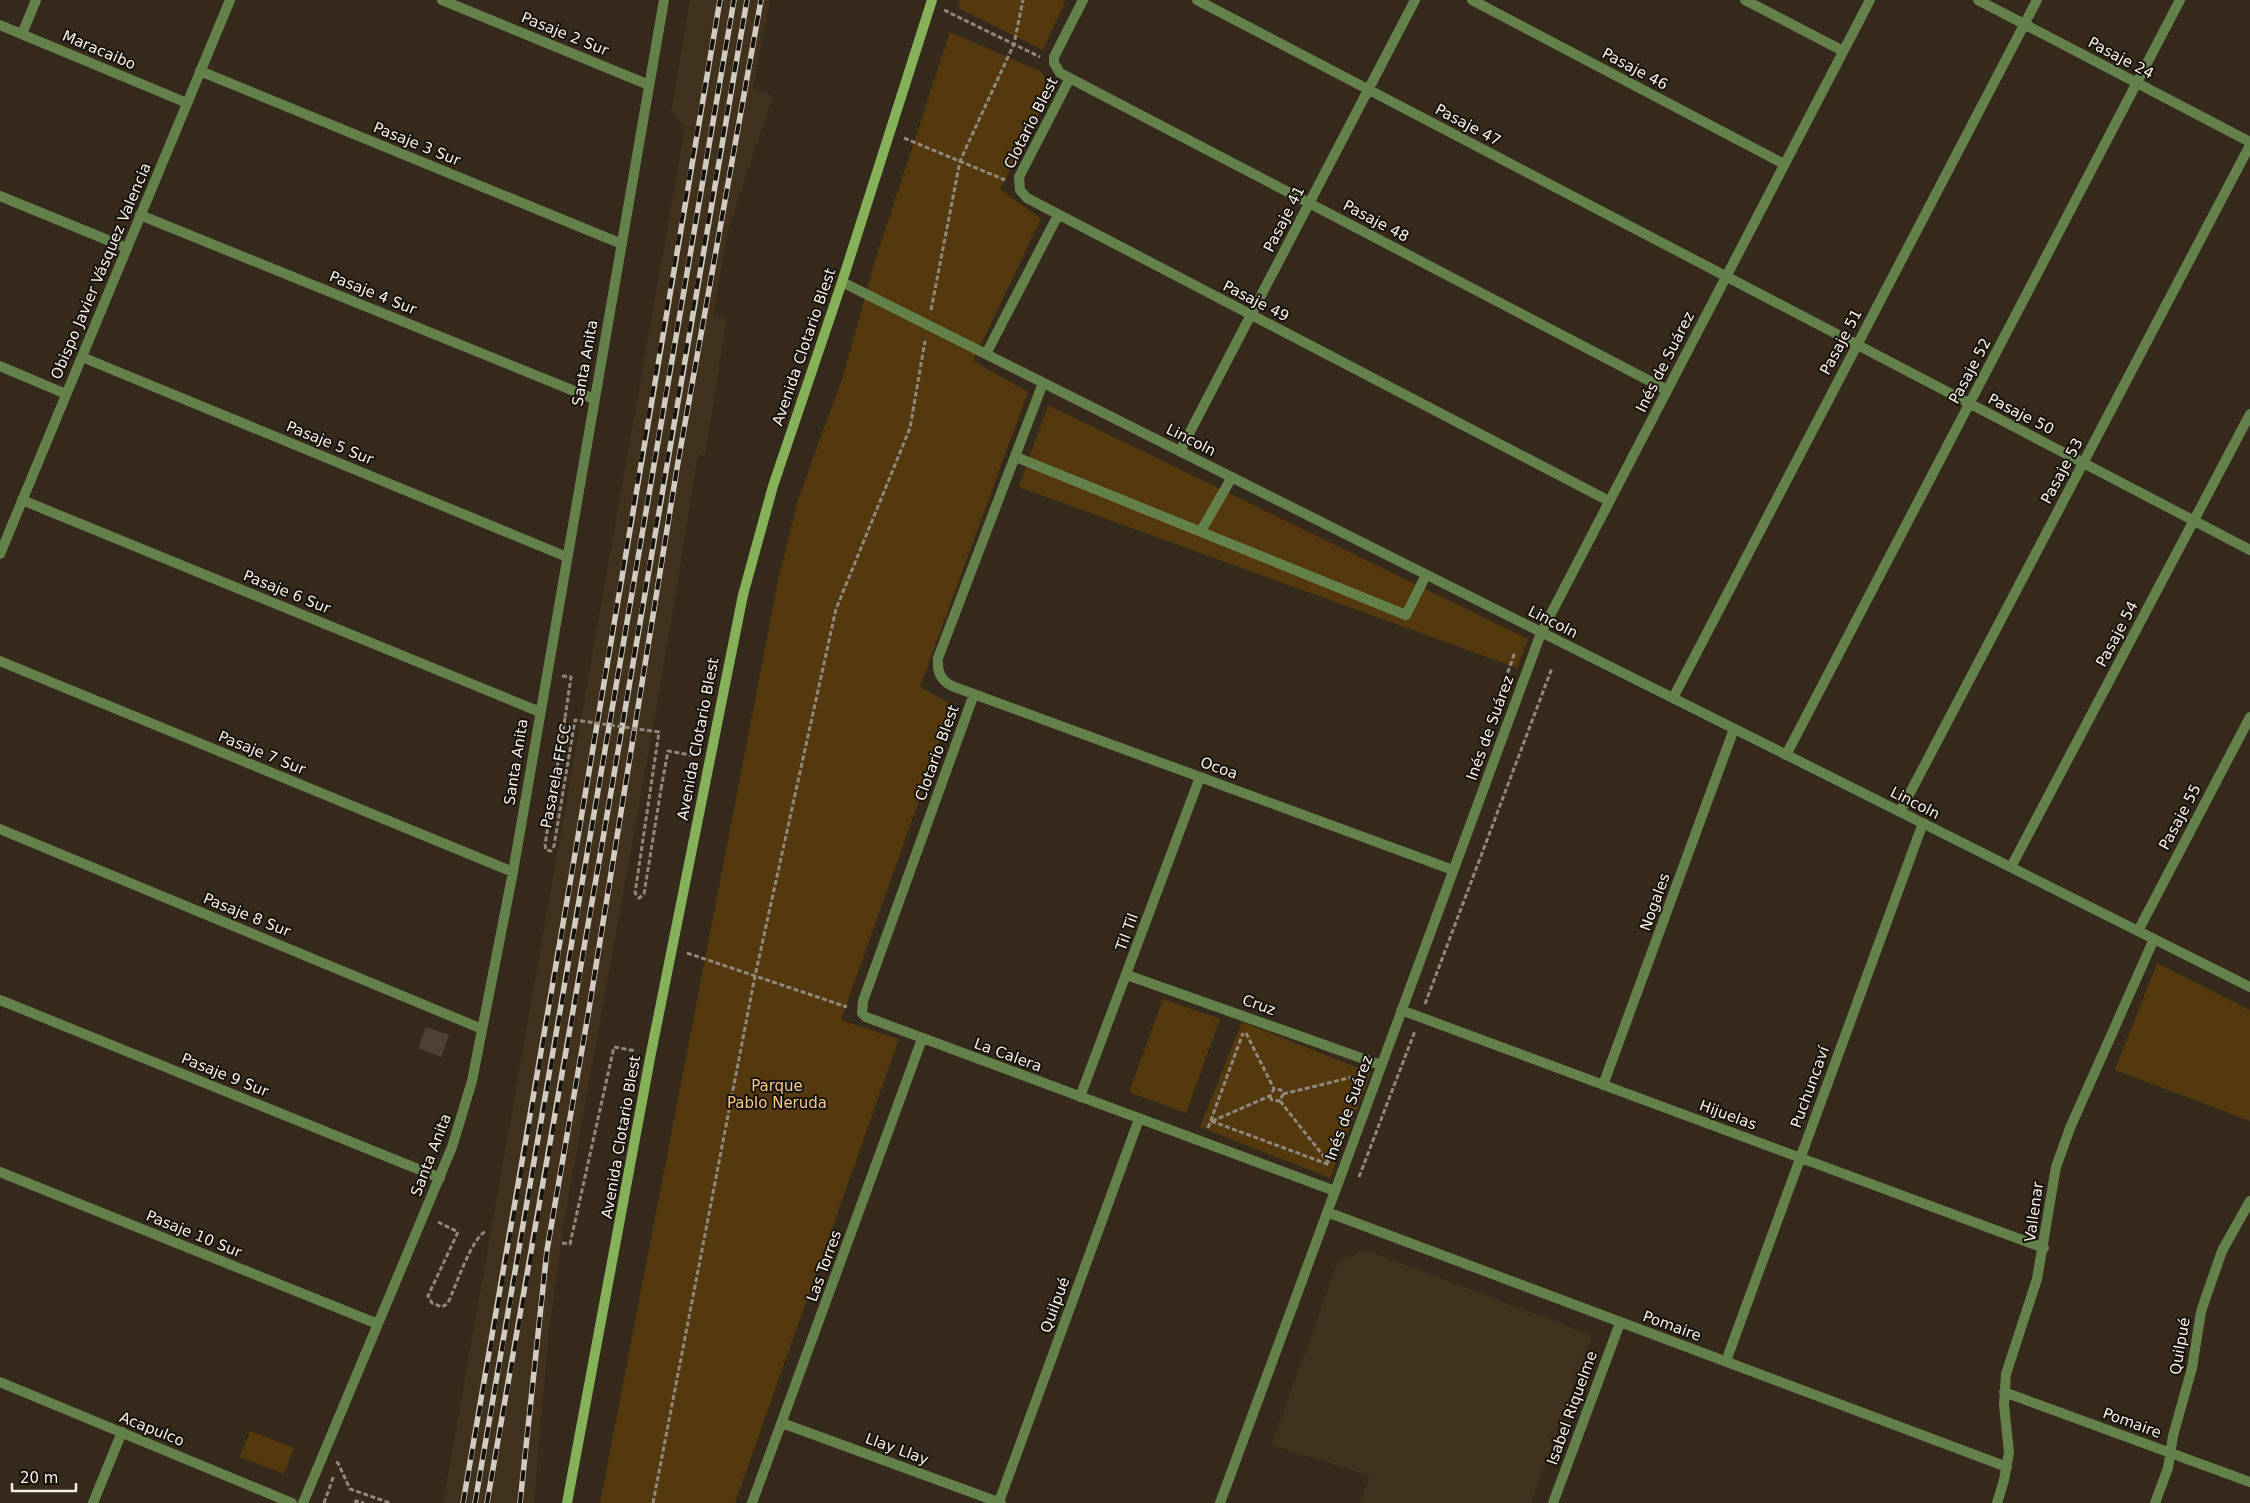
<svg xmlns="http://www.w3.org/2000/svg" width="2250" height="1503" viewBox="0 0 2250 1503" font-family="'DejaVu Sans',sans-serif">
<rect width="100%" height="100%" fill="#352a1b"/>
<path fill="#41321e" d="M690,0H770L753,88L773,96L729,227L713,316L727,319L705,456L698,455L662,678L563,1228L548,1340L534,1503H443L685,127L671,112Z
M1366,1250L1592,1335L1531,1503H1360L1370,1476L1271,1445L1338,1262Z"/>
<path fill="#54390f" d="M960,0H1066L1043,50L958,8Z
M950,32L1042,72L1051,92L1000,189L1041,219L973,361L1028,392L920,687L953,705L841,1020L899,1039L735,1503H600L778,581L798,500L844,373L874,264Z
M1048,405L1528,639L1517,668L1019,487Z
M2157,963L2250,1010V1121L2115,1070Z
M1163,999L1220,1019L1186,1113L1129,1092Z
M1242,1022L1371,1073L1330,1178L1200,1127Z
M250,1431L294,1448L284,1474L240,1457Z"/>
<path fill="#4e4033" d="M426,1027L449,1035L441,1057L418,1048Z"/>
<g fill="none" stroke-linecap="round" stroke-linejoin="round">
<path stroke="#91887c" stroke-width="3" stroke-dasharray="5 2.5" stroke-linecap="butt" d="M944,10L1040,57
M904,138L1005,180
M931,310L960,161L1014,44L1023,0
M562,676L571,677L565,718
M1495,708L1515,652
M661,789L668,751L696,756
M687,953L847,1007
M1425,1004L1552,668
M1246,1033L1274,1089
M1283,1094L1361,1075
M1280,1101L1329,1163
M1211,1121L1330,1165
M1212,1121L1270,1096L1274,1089L1281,1090L1283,1094L1280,1101L1272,1100L1270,1096
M1208,1128L1243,1033
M1359,1177L1415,1031
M438,1222L458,1232L428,1296L432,1303L442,1307L448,1303C455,1288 473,1234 487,1231
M562,1243L570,1244L614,1047L636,1051
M336,1462L338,1463L350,1489L390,1503
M324,1503L334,1475
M355,1503L356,1501L364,1503
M653,1503L755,976L836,609L910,428L925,341"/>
<path stroke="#65814b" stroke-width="10" d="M1016,457L1406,615L1426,575
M1201,531L1232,477"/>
<path stroke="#65814b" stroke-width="10" d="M442,0L649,85
M1083,0L1054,57V63L1060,73L1667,390
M1197,0L2250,550
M1472,0L1784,164
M1745,0L1843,51
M1978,0L2250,142
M0,25L187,103
M22,34L36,0
M200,71L622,244
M1070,78L1019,177L1020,190L1027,198L1609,501
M0,196L127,248
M140,215L594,399
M986,354L1058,215
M82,357L567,557
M0,366L66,394
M1043,383L938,658C937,671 940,680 952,686L1453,870
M1180,451L1415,0
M22,500L540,712
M0,661L513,872
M974,694L863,1001L862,1013L866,1017L1335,1191
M1673,698L2037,0
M1786,755L2180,0
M1900,812L2250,145
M0,829L482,1029
M2011,867L2250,414
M2138,931L2250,717
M1127,975L1381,1065
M0,1000L440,1178
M1401,1010L2044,1248
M1603,1085L1734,729
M1080,1097L1200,777
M0,1172L378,1324
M1327,1212L2007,1467
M1726,1361L1923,823
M2004,1392L2250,1482
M782,1423L1001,1503
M999,1502L1139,1119
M93,1503L122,1432
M303,1503L452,1147L472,1081L513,872L664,0
M752,1503L922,1039
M1220,1503L1541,633
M1553,1503L1620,1323
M1997,1503L2004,1480L2009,1452L2004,1405L2006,1374L2037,1279L2056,1167L2070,1128L2154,939
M2155,1503L2168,1468L2173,1436L2192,1368L2201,1312L2207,1294L2222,1251L2250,1201"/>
<path stroke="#65814b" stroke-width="10" d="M842,282L2250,987
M0,554L230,0
M1541,633L1870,0
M0,1382L292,1503"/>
<path stroke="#85b159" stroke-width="10" d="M567,1503L651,1053L743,595L773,486L842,282L932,0"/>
<g stroke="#d2cbc1" stroke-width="5.5">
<path id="rail" d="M463,1503C553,1003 632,500 720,0
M475,1503C564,1002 646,501 734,0
M487,1503C578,1003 658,500 747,0
M520,1503L547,1250L588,1015L677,468L761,0"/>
</g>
<use href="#rail" stroke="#18130d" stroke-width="4" stroke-dasharray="11" stroke-linecap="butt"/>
<path stroke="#91887c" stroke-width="3" stroke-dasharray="5 2.5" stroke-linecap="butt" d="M565,718L545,845L546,850L551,851L554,846L575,720L659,732L635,893L639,898L644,894L661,789"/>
</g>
<g text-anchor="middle" stroke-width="4" stroke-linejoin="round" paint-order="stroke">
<g font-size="15" fill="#f6efe6" stroke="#18130d">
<text transform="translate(565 34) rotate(22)" y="5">Pasaje 2 Sur</text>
<text transform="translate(99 50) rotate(23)" y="5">Maracaibo</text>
<text transform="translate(2121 58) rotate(28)" y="5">Pasaje 24</text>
<text transform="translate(1635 69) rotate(28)" y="5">Pasaje 46</text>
<text transform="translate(1031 123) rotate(-63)" y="5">Clotario Blest</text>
<text transform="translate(1468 125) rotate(28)" y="5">Pasaje 47</text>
<text transform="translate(417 144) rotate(22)" y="5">Pasaje 3 Sur</text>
<text transform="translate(1284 219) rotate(-63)" y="5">Pasaje 41</text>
<text transform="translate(1376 221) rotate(28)" y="5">Pasaje 48</text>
<text transform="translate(101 271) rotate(-67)" y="5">Obispo Javier Vásquez Valencia</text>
<text transform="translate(373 293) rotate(22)" y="5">Pasaje 4 Sur</text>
<text transform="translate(1256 301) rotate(27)" y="5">Pasaje 49</text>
<text transform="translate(1841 342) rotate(-62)" y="5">Pasaje 51</text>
<text transform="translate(804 347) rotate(-71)" y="5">Avenida Clotario Blest</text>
<text transform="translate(1665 362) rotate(-63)" y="5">Inés de Suárez</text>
<text transform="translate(585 363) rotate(-80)" y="5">Santa Anita</text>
<text transform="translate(1970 371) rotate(-62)" y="5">Pasaje 52</text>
<text transform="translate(2021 414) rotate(27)" y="5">Pasaje 50</text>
<text transform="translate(1191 440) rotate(27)" y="5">Lincoln</text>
<text transform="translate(330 443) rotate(22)" y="5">Pasaje 5 Sur</text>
<text transform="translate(2062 471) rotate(-62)" y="5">Pasaje 53</text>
<text transform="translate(287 592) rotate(22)" y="5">Pasaje 6 Sur</text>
<text transform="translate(1553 622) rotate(27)" y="5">Lincoln</text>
<text transform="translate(2117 634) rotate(-62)" y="5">Pasaje 54</text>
<text transform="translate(1490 728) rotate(-70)" y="5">Inés de Suárez</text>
<text transform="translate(698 739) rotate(-79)" y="5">Avenida Clotario Blest</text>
<text transform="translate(262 753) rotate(22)" y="5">Pasaje 7 Sur</text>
<text transform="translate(937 753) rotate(-70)" y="5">Clotario Blest</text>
<text transform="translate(516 762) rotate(-81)" y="5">Santa Anita</text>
<text transform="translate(1219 768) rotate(20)" y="5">Ocoa</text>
<text transform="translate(556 776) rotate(-79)" y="5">Pasarela FFCC</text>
<text transform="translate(1915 803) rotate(27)" y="5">Lincoln</text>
<text transform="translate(2180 817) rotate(-62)" y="5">Pasaje 55</text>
<text transform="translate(1655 902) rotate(-70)" y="5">Nogales</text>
<text transform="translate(247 915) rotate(22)" y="5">Pasaje 8 Sur</text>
<text transform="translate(1127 932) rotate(-70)" y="5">Til Til</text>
<text transform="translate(1259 1005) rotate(20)" y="5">Cruz</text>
<text transform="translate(1008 1055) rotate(20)" y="5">La Calera</text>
<text transform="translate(225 1075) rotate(22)" y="5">Pasaje 9 Sur</text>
<text transform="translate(1810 1087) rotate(-70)" y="5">Puchuncaví</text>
<text transform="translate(1349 1108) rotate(-70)" y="5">Inés de Suárez</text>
<text transform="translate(1728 1115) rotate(20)" y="5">Hijuelas</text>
<text transform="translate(621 1137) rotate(-80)" y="5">Avenida Clotario Blest</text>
<text transform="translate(431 1155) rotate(-69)" y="5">Santa Anita</text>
<text transform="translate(2034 1212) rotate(-82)" y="5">Vallenar</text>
<text transform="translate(194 1234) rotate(22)" y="5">Pasaje 10 Sur</text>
<text transform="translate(824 1266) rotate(-70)" y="5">Las Torres</text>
<text transform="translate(1055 1305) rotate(-70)" y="5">Quilpué</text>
<text transform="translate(1672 1326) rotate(20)" y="5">Pomaire</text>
<text transform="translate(2180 1346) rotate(-80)" y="5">Quilpué</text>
<text transform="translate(1572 1408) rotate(-70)" y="5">Isabel Riquelme</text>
<text transform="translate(2132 1423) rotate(20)" y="5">Pomaire</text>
<text transform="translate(152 1429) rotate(22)" y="5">Acapulco</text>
<text transform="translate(897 1449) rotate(20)" y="5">Llay Llay</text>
</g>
<g font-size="15" fill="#f6c78b" stroke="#18130d">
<text x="777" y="1091">Parque<tspan x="777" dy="17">Pablo Neruda</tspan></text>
</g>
</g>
<path d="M12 1483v8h64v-8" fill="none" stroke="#f6efe6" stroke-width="2.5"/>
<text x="20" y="1483" font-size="15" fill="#f6efe6" stroke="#18130d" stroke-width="4" paint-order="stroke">20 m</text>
</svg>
